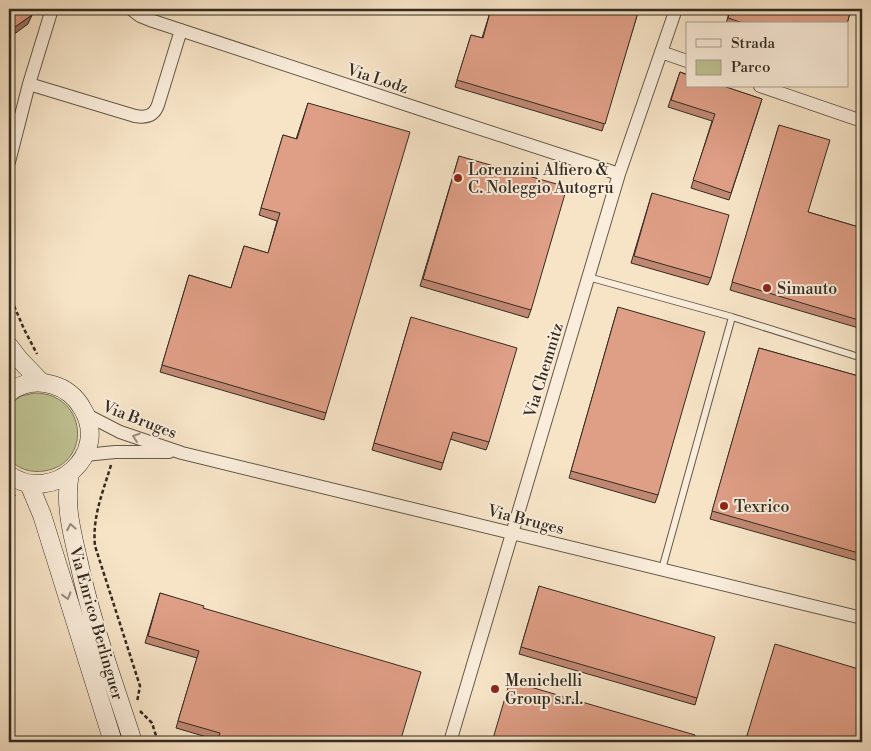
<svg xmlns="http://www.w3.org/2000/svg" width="871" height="751" viewBox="0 0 871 751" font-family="'Libre Bodoni',serif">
<rect width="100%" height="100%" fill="#f7e4c7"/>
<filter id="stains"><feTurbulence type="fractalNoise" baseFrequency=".004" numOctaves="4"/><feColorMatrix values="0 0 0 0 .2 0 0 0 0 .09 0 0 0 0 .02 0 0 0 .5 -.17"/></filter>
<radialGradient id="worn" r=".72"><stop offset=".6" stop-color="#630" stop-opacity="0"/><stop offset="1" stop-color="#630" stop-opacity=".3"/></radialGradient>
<path fill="#c0c393" stroke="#7a775a" d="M35,393C88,394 92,464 44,471C31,473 18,469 9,459V405L21,396Z"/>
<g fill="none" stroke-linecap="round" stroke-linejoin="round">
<g stroke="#64594a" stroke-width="8">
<path id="lane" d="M588,277L732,317L862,358
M662,569L732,317"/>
</g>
<g stroke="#64594a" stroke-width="14">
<path id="street" d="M131,9L140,16L150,20L444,117L619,174
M661,52L687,61
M29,84L52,9
M760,86L862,121
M9,162L29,84L135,116C146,118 154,116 158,105L181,30
M87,415L120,432L182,453L862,618
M85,455L115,452H169
M450,742L619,174L676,9"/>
</g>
<g stroke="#332b21" stroke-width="19">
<path id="secondary" d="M9,346L19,359L41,382
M9,392C22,383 38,380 53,385C65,388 76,397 82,408C111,454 53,505 9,475
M70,473C64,504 72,533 79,563C92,624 114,683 133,742
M29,484L42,515L113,742"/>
</g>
<path stroke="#332b21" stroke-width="2.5" stroke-dasharray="4 2.5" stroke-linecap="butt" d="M9,294L24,329L37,354
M111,465C103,492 92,517 95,546L140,686L137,702
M9,507L15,495
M140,711L152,723L158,742"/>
<use href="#lane" stroke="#faeddb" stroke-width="6"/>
<use href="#street" stroke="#faeddb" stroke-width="12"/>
<use href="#secondary" stroke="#faeddb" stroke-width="18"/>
</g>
<path fill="#c08873" stroke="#332b21" d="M491,9L508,14L509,9H639L602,131L455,87L471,35L482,38Z
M730,9H851L847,24H726Z
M680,72L762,99L729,200L691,188L712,121L668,107Z
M308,103L326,413L324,420L160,372L189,275L231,288L244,246L268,253L277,221L259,215L283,135L296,139Z
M779,125L808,212L862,228V329L730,290Z
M459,156L531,310L528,318L420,286Z
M652,193L711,278L708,285L631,263Z
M618,307L658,495L655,503L569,478Z
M411,317L489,442L486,450L450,439L441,470L372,450Z
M759,348L862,377V562L710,519Z
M539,586L697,698L695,705L519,654Z
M160,593L203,608L400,742H216L217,740L176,728L197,658L145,643Z"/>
<path fill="#9c6f5e" stroke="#332b21" d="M32,15L28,24L9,38V31Z"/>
<path fill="#df9e86" stroke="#332b21" d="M9,9H33L32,15L9,31Z
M491,9L508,14L510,9H639L605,124L457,80L471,35L483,38Z
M731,9H851L847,24H746L728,18Z
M680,72L687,75V86H723L762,99L731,193L693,180L715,114L671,100Z
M308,103L410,132L326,413L162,365L189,275L231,288L244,246L268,253L280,213L261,208L283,135L297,139Z
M779,125L830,140L808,212L862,228V321L732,282Z
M459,156L567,187L531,310L423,279Z
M652,193L729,215L711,278L634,256Z
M618,307L705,332L658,495L571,471Z
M411,317L517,348L489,442L453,432L443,463L374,443Z
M759,348L862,377V554L712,511Z
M539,586L715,637L697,698L521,647Z
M160,593L204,606L203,608L421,672L400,742H217L220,733L178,721L199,651L148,636Z
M775,644L862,670V721L856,742H745Z
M510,681L695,735L693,742H492Z"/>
<defs><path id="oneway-chevron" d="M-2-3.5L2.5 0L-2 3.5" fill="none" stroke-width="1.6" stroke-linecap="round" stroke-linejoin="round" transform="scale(1.25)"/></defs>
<g stroke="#968c7e">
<use href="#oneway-chevron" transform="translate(136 437) rotate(-161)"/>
<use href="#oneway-chevron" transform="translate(71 527) rotate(-100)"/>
<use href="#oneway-chevron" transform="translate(67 596) rotate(73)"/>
</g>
<g fill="#8f2418" stroke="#faeddb" stroke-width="2">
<circle cx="458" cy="178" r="5"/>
<circle cx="767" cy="288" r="5"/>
<circle cx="724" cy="506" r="5"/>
<circle cx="495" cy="689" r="5"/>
</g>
<g text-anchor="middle" stroke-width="4" stroke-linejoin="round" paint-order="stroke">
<g font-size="16" fill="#332b21" stroke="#faeddb">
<text transform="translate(378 78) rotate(18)" y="6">Via Lodz</text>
<text transform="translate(543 370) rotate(-73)" y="6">Via Chemnitz</text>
<text transform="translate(140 419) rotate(21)" y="6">Via Bruges</text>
<text transform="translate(526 519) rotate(14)" y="6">Via Bruges</text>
<text transform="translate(97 623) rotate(74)" y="6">Via Enrico Berlinguer</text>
</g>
<g font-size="16" fill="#332b21" stroke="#faeddb" text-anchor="start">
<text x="468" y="175">Lorenzini Alfiero &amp;<tspan x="468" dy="18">C. Noleggio Autogru</tspan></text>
<text x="777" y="294">Simauto</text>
<text x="734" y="512">Texrico</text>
<text x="505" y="686">Menichelli<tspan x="505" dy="18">Group s.r.l.</tspan></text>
</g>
</g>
<rect width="871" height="751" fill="none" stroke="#f7e4c7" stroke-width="30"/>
<rect x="10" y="10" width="851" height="731" fill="none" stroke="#332b21" stroke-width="2.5"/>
<rect x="15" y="15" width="841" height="721" fill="none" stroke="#332b21"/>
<rect x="686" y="22" width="162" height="65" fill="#faeddb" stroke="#aa9f91"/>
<rect x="696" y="39" width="25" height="8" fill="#faeddb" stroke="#aa9f91"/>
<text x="731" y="48" font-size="15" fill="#332b21">Strada</text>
<rect x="696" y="60" width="25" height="15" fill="#c0c393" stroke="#aa9f91"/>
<text x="731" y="72" font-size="15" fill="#332b21">Parco</text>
<rect width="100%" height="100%" filter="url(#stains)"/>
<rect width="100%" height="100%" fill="url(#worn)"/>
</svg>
